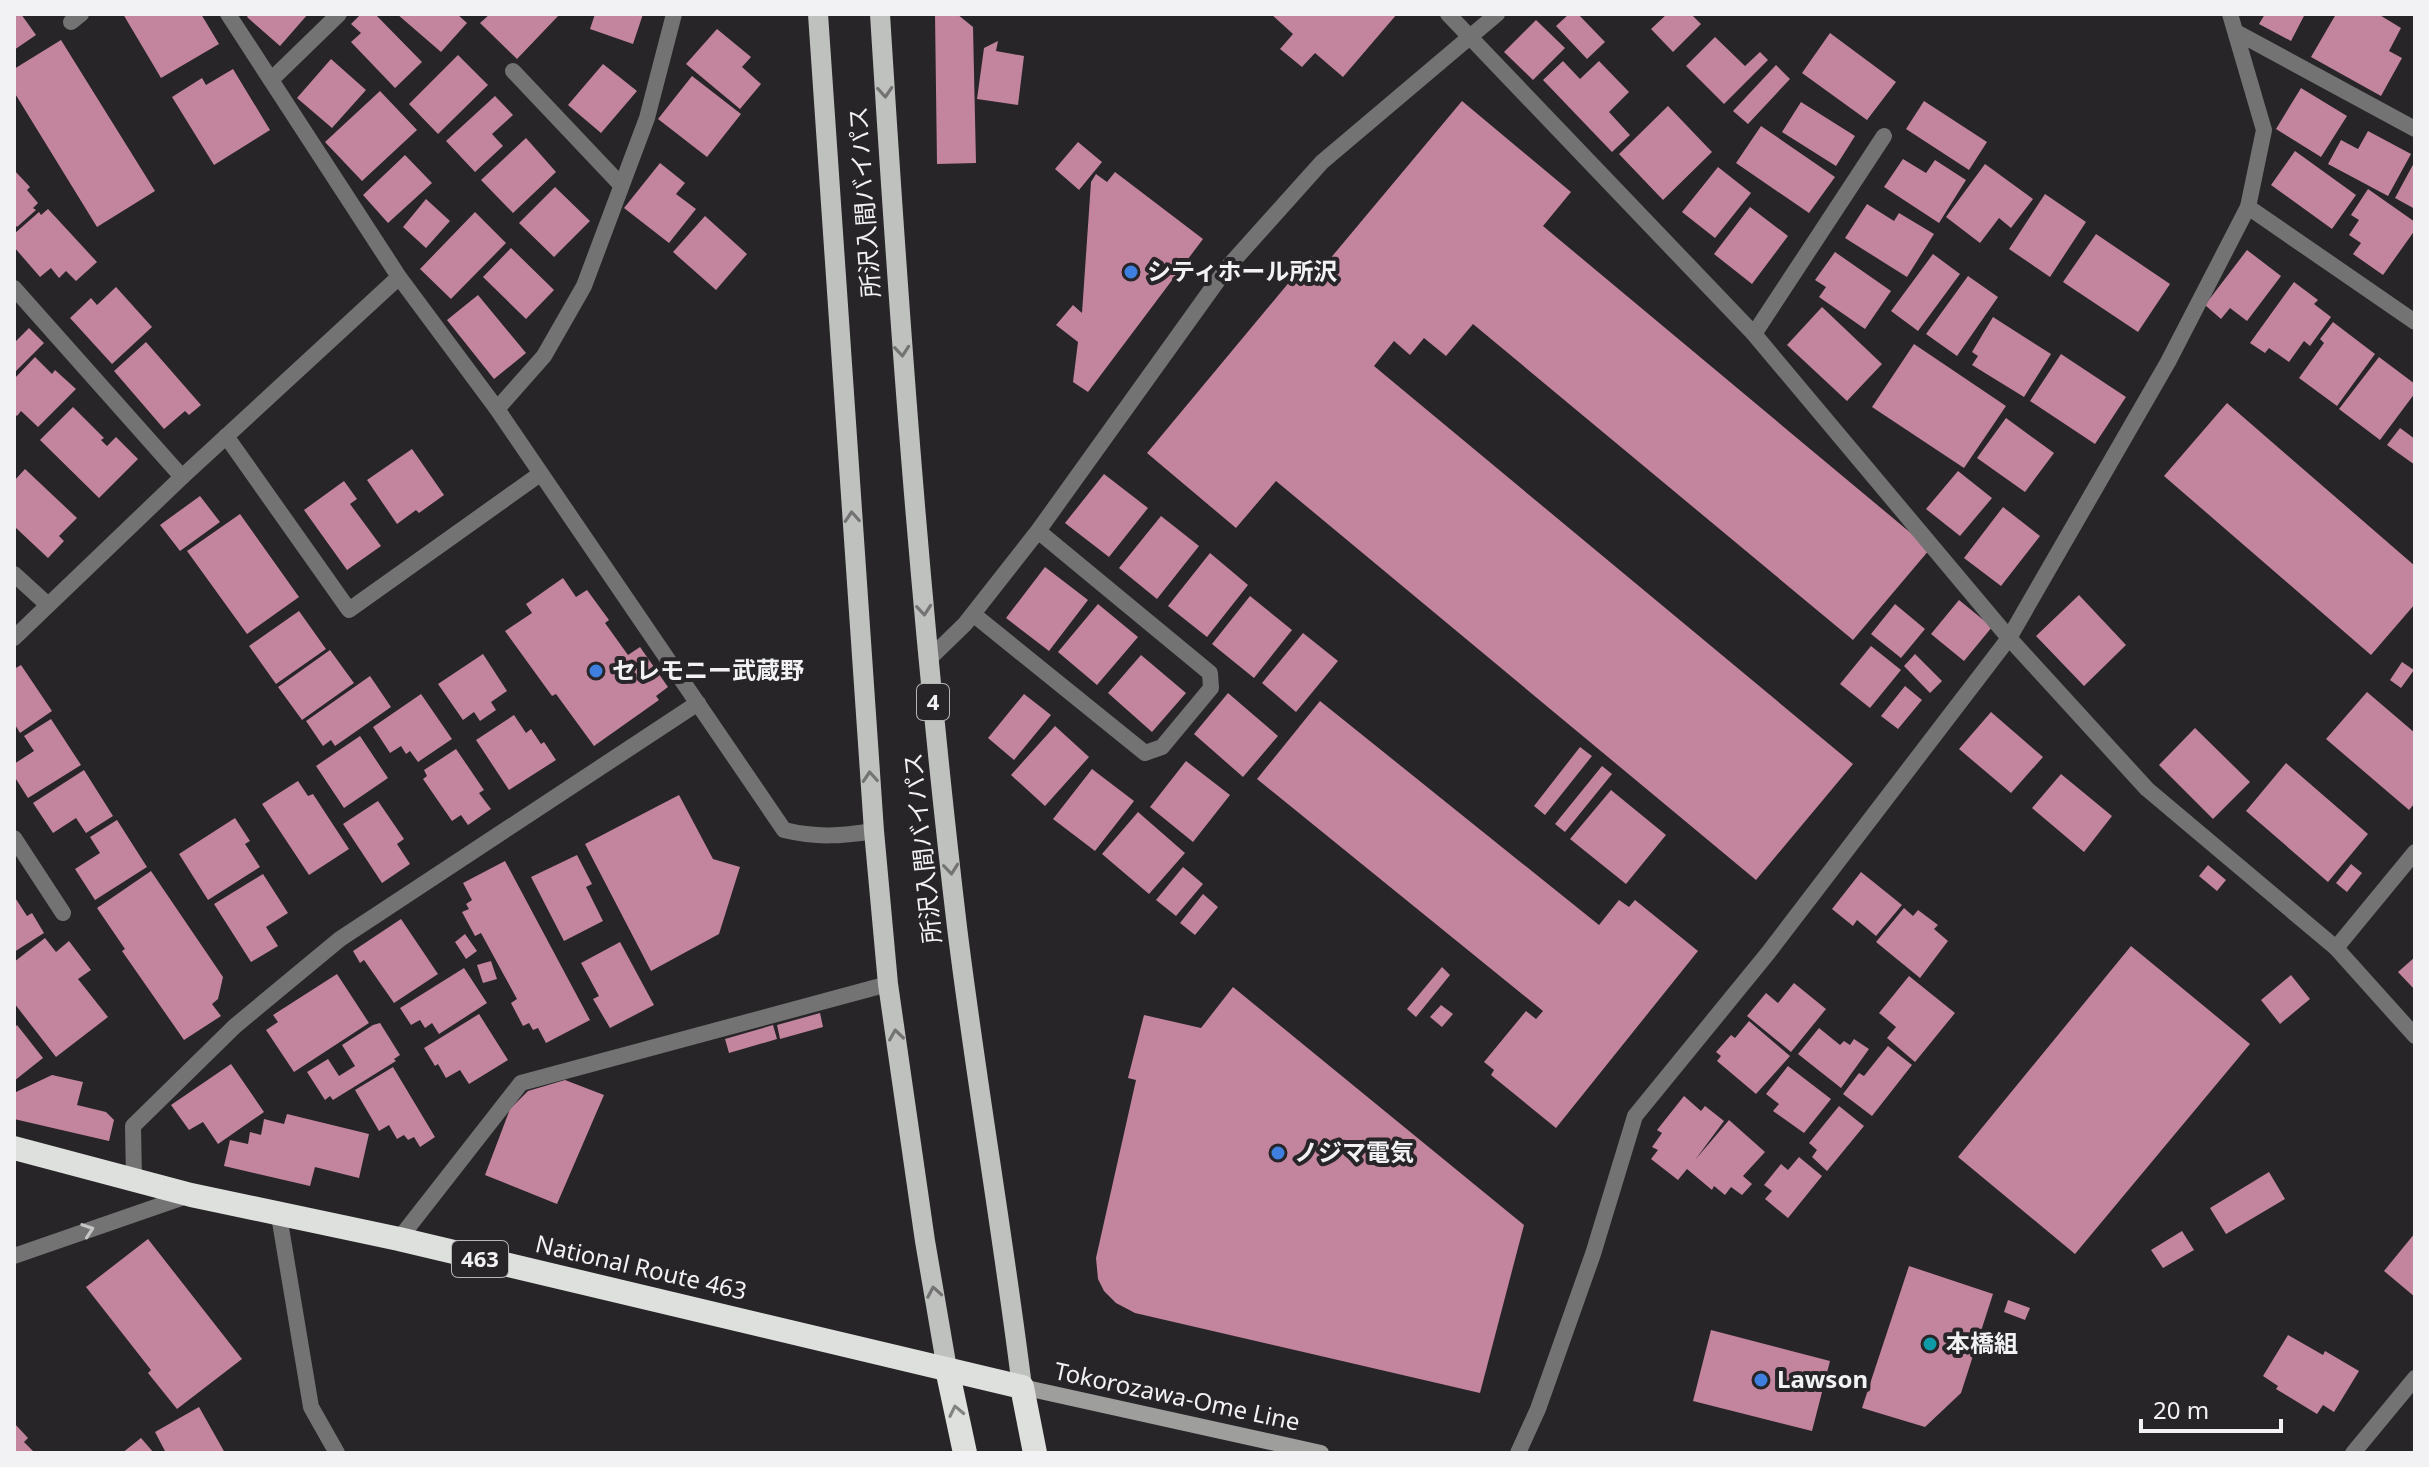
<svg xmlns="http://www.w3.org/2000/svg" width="2429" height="1467" viewBox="0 0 2429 1467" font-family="'Noto Sans','Noto Sans JP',sans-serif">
<rect width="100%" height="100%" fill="#272528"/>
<path fill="#c3849d" d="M14,14H21L36,35L14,50Z
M123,14H201L219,44L161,78Z
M249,14H308L280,46L247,17Z
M361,14H375L422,62L395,88L351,42L361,33L351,24Z
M397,14H457L467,23L441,52Z
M490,14H560L517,59L480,23Z
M595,14H643L633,44L590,29Z
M935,14H957L973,27L976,163L937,164Z
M1271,14H1397L1343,77L1315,53L1302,67L1280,49L1293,34Z
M1569,14H1578L1605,42L1587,59L1556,26Z
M1667,14H1691L1701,24L1673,52L1651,29Z
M2265,14H2305L2291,41L2259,24Z
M2336,14H2378L2401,28L2389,51L2402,58L2381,96L2311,57Z
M1536,20L1565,48L1533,80L1504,52Z
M717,29L751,57L742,67L761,84L740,109L686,64Z
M1830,33L1896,82L1867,120L1802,73Z
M1715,37L1745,66L1760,52L1768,60L1724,104L1686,66Z
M61,40L155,191L97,227L14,92V69Z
M998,41L996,51L1024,56L1018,105L977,99L984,48Z
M458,55L488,85L438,134L409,104Z
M331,59L366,90L332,128L297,98Z
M1563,61L1580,79L1599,61L1629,92L1609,112L1630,135L1612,152L1543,80Z
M603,64L637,91L601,133L568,105Z
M1776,65L1790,79L1748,124L1733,111Z
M233,69L270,130L214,165L172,97L202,78L206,85Z
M692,76L741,114L707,157L658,119Z
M2301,88L2347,116L2321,157L2276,129Z
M380,91L417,130L362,181L325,142Z
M495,96L513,115L492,134L503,146L475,172L446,141Z
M1462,101L1571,192L1543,226L1930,549L1853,640L1473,324L1446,356L1424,338L1410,355L1394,341L1374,366L1853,764L1756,880L1276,481L1236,528L1147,453L1311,256L1324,266Z
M1924,101L1987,142L1969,170L1906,129Z
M1801,102L1855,136L1836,166L1782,132Z
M1668,106L1712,152L1663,200L1619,154Z
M1761,126L1835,177L1809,213L1736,163Z
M2368,131L2411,154L2388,196L2328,164L2341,140L2358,149Z
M526,138L556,172L513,213L481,180Z
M1078,142L1102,162L1079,190L1055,169Z
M2295,151L2356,195L2332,229L2271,185Z
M405,155L432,183L388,223L363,195Z
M1903,159L1926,173L1935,160L1966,180L1939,223L1884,187Z
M2415,161V209L2395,198Z
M660,163L685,183L676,194L696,209L669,243L624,208Z
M1985,164L2033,199L2011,228L1999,218L1980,243L1946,217Z
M1718,167L1751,193L1715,238L1682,212Z
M14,170L30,187L27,190L38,203L33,208L36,210L17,227L14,223Z
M1115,172L1203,239L1088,392L1073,382L1078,342L1056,325L1073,305L1082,313L1091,182L1096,174L1107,182Z
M555,187L590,221L554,257L519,223Z
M2368,189L2415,222V230L2383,275L2353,254L2361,243L2349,235L2359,220L2351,215Z
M2045,194L2086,222L2050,277L2009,249Z
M426,199L450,221L426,248L403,227Z
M1867,204L1894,221L1899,213L1934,234L1907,277L1845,238Z
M1750,207L1788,236L1752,284L1714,254Z
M48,209L97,262L76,281L66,271L59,278L51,268L40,277L14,247V234L39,212L41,215Z
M475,212L506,243L451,299L420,269Z
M705,216L747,254L716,290L673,252Z
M2096,234L2170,284L2138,332L2063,282Z
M511,248L554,290L526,319L483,277Z
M2247,250L2281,276L2247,321L2230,308L2221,319L2205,305Z
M1835,252L1891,291L1865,329L1819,297L1826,287L1815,280Z
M1933,254L1960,274L1918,331L1891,311Z
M1968,276L1998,297L1957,356L1926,334Z
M2294,282L2318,300L2314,304L2331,317L2310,346L2304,341L2289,362L2269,348L2265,353L2250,343Z
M116,287L152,327L112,364L70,318L91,298L97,305Z
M478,295L526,353L494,379L447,320Z
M1822,307L1882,364L1847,401L1787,345Z
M1993,317L2051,354L2024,397L1972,365L1978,356L1972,352Z
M2333,322L2375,354L2337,406L2299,378L2324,343L2320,339Z
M29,328L44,343L14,373V343Z
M146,342L201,405L189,415L185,411L164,429L114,371Z
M1914,344L2006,406L1964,468L1872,407Z
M2061,354L2126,397L2095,444L2030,401Z
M35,357L52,374L55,370L76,389L38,427L21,411L17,416L14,413V379Z
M2379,357L2415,384V393L2380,440L2339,409Z
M2227,403L2415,566V604L2371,655L2164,476Z
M73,407L104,438L101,440L107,446L116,437L138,459L99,498L40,440Z
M2006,418L2054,453L2025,492L1977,458Z
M2400,428L2415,439V465L2387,445Z
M412,449L444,495L419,513L416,510L397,524L367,480Z
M25,469L77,518L59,536L64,541L48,558L16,528L14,530V481Z
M1958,471L1992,498L1960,536L1926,509Z
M1104,474L1148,508L1109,557L1065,523Z
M344,481L357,499L350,504L381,546L347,570L304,510Z
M200,496L220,522L180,551L160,525Z
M2003,507L2040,536L2001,586L1964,558Z
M240,514L299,597L247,634L187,551Z
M1161,516L1199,546L1157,599L1119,568Z
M1210,553L1248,585L1207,637L1168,606Z
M1045,567L1088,600L1049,651L1006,618Z
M563,578L576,597L587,590L609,620L605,623L628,655L640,647L668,687L656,696L659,700L594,746L556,694L552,696L505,631L532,613L526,604Z
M2079,595L2126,645L2084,686L2036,636Z
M1250,596L1292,630L1254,678L1212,644Z
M1959,600L1992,627L1964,661L1931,634Z
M1098,604L1138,637L1097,685L1058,652Z
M1895,604L1925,629L1901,658L1871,634Z
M299,611L326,649L276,684L249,646Z
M1303,633L1338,661L1296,712L1262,683Z
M1871,646L1901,670L1870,708L1840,684Z
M330,650L354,683L302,720L278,687Z
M483,654L507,691L491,702L496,710L480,721L474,712L463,720L438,684Z
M1915,654L1942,681L1930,693L1904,666Z
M1141,655L1186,693L1152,732L1108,693Z
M2402,662L2414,670L2401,688L2390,680Z
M21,665L52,711L20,733L14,723V669Z
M370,676L391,707L335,746L331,740L323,746L306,721Z
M1905,686L1922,700L1898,729L1881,716Z
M2367,692L2415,733V803L2409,810L2326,739Z
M1228,693L1278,736L1243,777L1194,734Z
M421,694L452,739L418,762L410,751L406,754L401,746L390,753L373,727Z
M1024,694L1051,715L1014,760L988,738Z
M1320,701L1599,925L1619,900L1629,907L1635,900L1698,951L1556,1128L1491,1075L1494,1070L1484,1062L1526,1011L1536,1019L1543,1011L1257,779Z
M1991,712L2043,757L2011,793L1959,749Z
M514,715L526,733L531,729L541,744L544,742L556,760L509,790L476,740Z
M51,719L81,765L28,798L14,776V764L34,751L24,736Z
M1055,726L1089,757L1045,806L1011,775Z
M2195,728L2250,782L2213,819L2159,765Z
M360,736L388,778L344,808L316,766Z
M1580,747L1592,756L1545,815L1534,806Z
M456,749L484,790L479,793L491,809L468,825L461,815L452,821L423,779L427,776L424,770Z
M1186,761L1230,795L1193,842L1150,807Z
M2286,763L2368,834L2328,882L2246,811Z
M1602,766L1612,774L1565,832L1555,824Z
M1092,769L1134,801L1095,851L1053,819Z
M84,770L113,816L86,833L76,818L53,833L33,803Z
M2061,774L2112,816L2084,852L2032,808Z
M298,781L308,796L313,794L349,849L309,875L262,804Z
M1611,790L1666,835L1626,884L1570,839Z
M679,795L713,859L740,867L719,934L651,971L585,844Z
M378,801L404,839L397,844L410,864L382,883L343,824Z
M1138,812L1185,853L1149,894L1102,854Z
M235,818L250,841L245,844L260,867L208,900L179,854Z
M117,820L147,867L95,900L75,869L100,853L90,837Z
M577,855L592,884L586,887L603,921L564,941L531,877Z
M505,861L590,1020L546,1043L538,1028L533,1030L529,1023L523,1026L511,1003L517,999L481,933L475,936L462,912L469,909L466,904L472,900L463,883Z
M2351,864L2362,873L2347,892L2336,883Z
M2208,865L2226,880L2217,891L2199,876Z
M1183,867L1203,884L1176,916L1156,900Z
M151,871L223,977L218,999L212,1004L221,1016L184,1040L122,951L125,949L97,908Z
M1861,872L1902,905L1876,936L1857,920L1853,926L1832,909Z
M263,874L288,913L266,927L278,946L251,962L214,904Z
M1203,894L1218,907L1195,935L1180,923Z
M14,896L27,916L32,913L44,933L14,952Z
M1904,908L1913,916L1918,910L1938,925L1934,929L1948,941L1920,978L1876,942Z
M401,919L438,974L394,1003L364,960L360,963L353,951Z
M465,934L477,951L466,959L455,942Z
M45,938L56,952L69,941L91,970L78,979L108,1017L56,1057L14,1003V962Z
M620,942L654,1005L610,1028L593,999L599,996L581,963Z
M2131,946L2250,1044L2075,1254L1958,1157Z
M2415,957V990L2398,972Z
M491,961L497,979L483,983L477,965Z
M1442,967L1450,975L1416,1017L1407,1009Z
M464,968L487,1003L439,1034L432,1023L425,1028L420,1020L411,1025L400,1008Z
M337,974L369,1023L294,1072L266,1030L278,1022L273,1015Z
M2291,975L2310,999L2280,1024L2261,1000Z
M1909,976L1955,1013L1915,1062L1887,1038L1896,1027L1879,1013Z
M1794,983L1826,1009L1791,1052L1747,1016L1766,993L1778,1003Z
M1233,987L1524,1225L1480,1393L1135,1313L1116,1303L1104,1291L1098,1279L1096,1258L1136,1080L1128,1078L1144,1015L1201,1028Z
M1441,1005L1453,1014L1442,1027L1430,1017Z
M820,1013L823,1027L780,1039L777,1025Z
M479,1014L508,1060L469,1084L460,1070L446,1078L438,1064L435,1066L424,1048Z
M1749,1021L1790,1056L1756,1094L1717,1061L1721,1056L1716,1052L1731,1035L1735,1038Z
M380,1023L400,1055L394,1059L396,1061L333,1100L330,1096L325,1100L307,1072L328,1059L339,1076L355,1066L342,1045L373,1025Z
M17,1025L43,1058L14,1081V1028Z
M773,1025L777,1039L729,1053L725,1039Z
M1819,1028L1840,1045L1844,1041L1850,1045L1854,1039L1869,1049L1841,1088L1798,1054Z
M1888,1046L1912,1065L1872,1116L1843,1094L1859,1073L1864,1076Z
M231,1064L264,1112L218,1144L203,1122L189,1130L171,1105Z
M1788,1066L1831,1099L1804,1133L1773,1111L1779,1104L1766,1094Z
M393,1067L435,1137L420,1147L414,1137L408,1140L404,1135L397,1139L389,1125L379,1131L355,1090Z
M52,1075L83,1082L77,1105L106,1112L114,1120L109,1141L14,1119L16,1092Z
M565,1080L604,1095L557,1204L485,1175L510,1109L528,1091Z
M1684,1096L1701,1111L1705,1106L1724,1121L1695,1160L1729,1120L1765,1152L1743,1176L1752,1184L1742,1195L1731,1187L1725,1195L1714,1186L1712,1190L1687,1169L1678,1180L1651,1159L1658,1150L1652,1147L1662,1133L1657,1130Z
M1839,1106L1864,1126L1827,1171L1812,1157L1817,1150L1809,1143Z
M287,1114L369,1134L359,1178L315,1167L310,1186L224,1166L230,1140L248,1144L250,1132L261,1135L264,1119L284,1124Z
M1799,1157L1822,1176L1788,1218L1765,1199L1772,1191L1764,1185L1781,1164L1788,1170Z
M2269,1172L2285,1199L2226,1234L2210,1208Z
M2182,1231L2194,1250L2163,1268L2151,1250Z
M2415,1233V1297L2384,1271Z
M148,1239L242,1359L177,1409L148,1373L151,1370L86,1287Z
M1909,1266L1993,1294L1961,1393L1925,1427L1862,1408Z
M2008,1300L2030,1308L2025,1320L2004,1312Z
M1711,1330L1830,1361L1812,1431L1693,1401Z
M2288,1335L2323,1355L2325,1351L2359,1371L2334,1412L2323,1405L2317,1414L2276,1389L2278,1386L2263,1376Z
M199,1407L225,1453H166L155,1432Z
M14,1423L28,1438L24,1442L35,1453H14Z
M141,1438L154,1453H122Z"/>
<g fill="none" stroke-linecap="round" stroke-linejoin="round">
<path stroke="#727372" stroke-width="16" d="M513,71L621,185
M271,80L339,14
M2248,207L2415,322
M14,288L182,477
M1754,334L1884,136
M14,838L63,913
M2336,948L2415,852
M399,1239L521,1083L888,984
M14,1256L190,1195
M2353,1453L2415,1378"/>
<path stroke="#727372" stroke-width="16" d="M228,14L399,277L497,409L784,830C817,838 841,836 874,831
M1448,14L1754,334L2009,638L2147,789L2336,948L2415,1036
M71,22L81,14
M2236,32L2415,129
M497,409L544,356L584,286L647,118L674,14
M226,436L349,610L540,474
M14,574L48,605
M973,614L1145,753L1162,747L1211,688L1210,673L1038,531
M14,638L182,477L399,277
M929,659L965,624L1038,531L1226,269L1322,162L1497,14
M134,1180L133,1126L235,1026L340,939L698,703
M279,1216L311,1407L337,1453
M1518,1453L1538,1409L1593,1254L1635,1116L1768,953L2009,638L2168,362L2248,207L2264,130L2230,14"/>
<path stroke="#9e9f9d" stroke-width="16" d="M1022,1387L1321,1453"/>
<path stroke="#bfc1be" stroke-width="20" d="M818,14L874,831L888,984L925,1241L947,1369
M880,14C899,319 921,623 957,927C976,1081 1003,1234 1022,1387"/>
<path stroke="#dee0dd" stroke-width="24" d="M14,1148L191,1195L399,1239L1022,1387L1035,1453
M947,1369L965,1453"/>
</g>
<defs><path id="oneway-chevron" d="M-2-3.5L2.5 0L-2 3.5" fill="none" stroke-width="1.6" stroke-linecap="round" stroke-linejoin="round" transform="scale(2)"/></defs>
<g stroke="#737373">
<use href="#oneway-chevron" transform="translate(885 92) rotate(86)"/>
<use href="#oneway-chevron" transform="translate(902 351) rotate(85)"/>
<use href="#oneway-chevron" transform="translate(852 517) rotate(-94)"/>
<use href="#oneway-chevron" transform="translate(924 610) rotate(85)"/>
<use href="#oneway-chevron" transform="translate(870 777) rotate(-94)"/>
<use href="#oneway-chevron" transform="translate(951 869) rotate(84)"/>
<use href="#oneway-chevron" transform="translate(896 1035) rotate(-98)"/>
<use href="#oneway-chevron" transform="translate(934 1292) rotate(-100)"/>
</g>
<use stroke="#c5c5c6" href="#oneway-chevron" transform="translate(88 1230) rotate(-19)"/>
<use stroke="#828282" href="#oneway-chevron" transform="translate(956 1411) rotate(-102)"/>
<g fill="#3f7fe0" stroke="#272528" stroke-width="3">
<circle cx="1131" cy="272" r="8"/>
<circle cx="596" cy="671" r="8"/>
<circle cx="1278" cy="1153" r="8"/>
<circle cx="1761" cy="1380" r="8"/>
</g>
<circle fill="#0f9aa8" stroke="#272528" stroke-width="3" cx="1930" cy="1344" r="8"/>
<g text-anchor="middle" stroke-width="8" stroke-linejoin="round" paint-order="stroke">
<g fill="#272528" stroke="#b5b4b6" stroke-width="2">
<rect x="917" y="684" width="32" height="36" rx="6"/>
<rect x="452" y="1241" width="56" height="36" rx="6"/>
</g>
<g font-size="22" font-weight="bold" fill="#f2f1f3">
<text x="933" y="710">4</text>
<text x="480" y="1267">463</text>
</g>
<g font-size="24" fill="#f2f1f3" stroke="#272528">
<text transform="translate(865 202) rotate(-94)" y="8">所沢入間バイパス</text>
<text transform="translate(923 848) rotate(-96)" y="8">所沢入間バイパス</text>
<text transform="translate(641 1268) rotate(13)" y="8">National Route 463</text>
<text transform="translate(1177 1397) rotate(12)" y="8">Tokorozawa-Ome Line</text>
</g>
<g font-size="24" font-weight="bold" fill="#f2f1f3" stroke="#272528" text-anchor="start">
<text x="1147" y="280">シティホール所沢</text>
<text x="612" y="679">セレモニー武蔵野</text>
<text x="1294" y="1161">ノジマ電気</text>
<text x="1946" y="1352">本橋組</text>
<text x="1777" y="1388">Lawson</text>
</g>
</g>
<rect width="2429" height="1467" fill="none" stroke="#f2f1f3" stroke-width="32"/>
<path d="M2141 1419v12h140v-12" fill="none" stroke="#f2f1f3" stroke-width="4"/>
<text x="2153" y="1419" font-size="24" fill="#f2f1f3" stroke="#272528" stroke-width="6" paint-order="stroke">20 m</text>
</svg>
